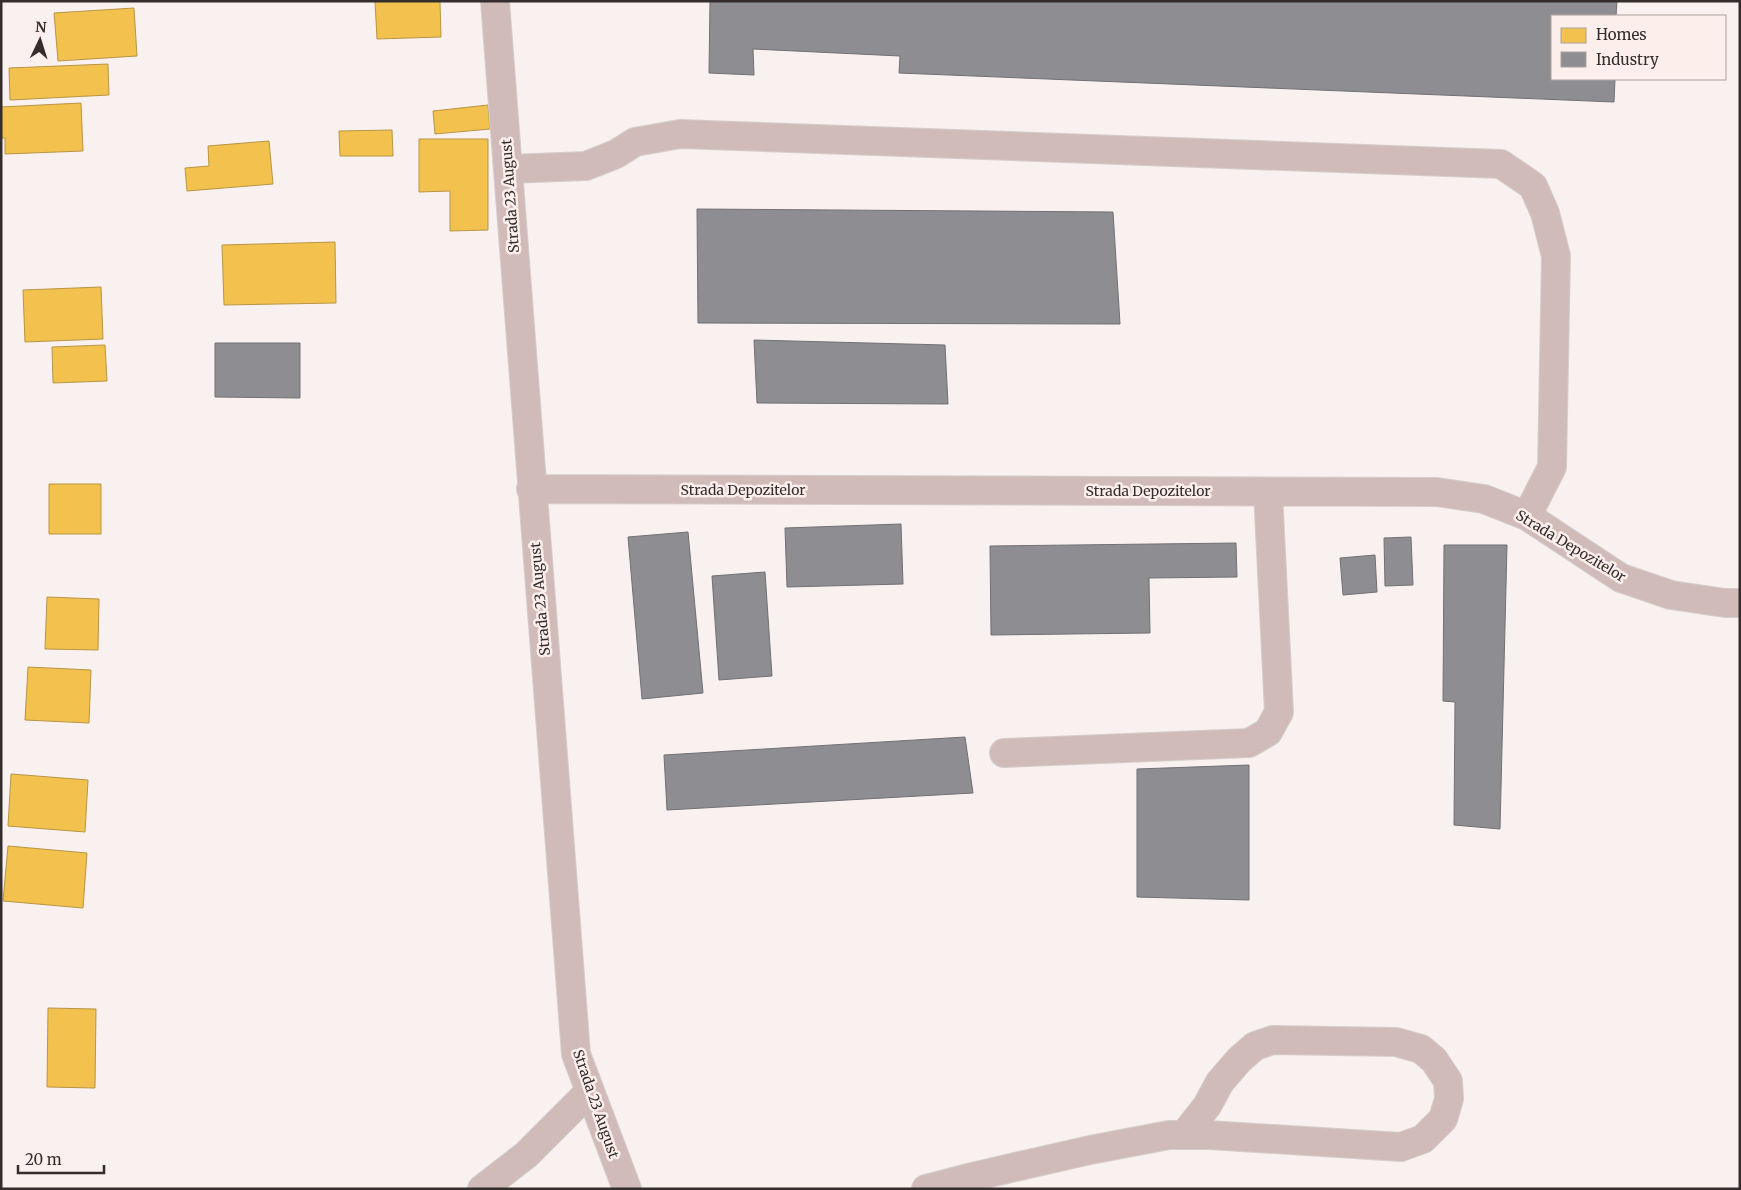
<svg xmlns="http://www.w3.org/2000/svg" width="1741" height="1190" viewBox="0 0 1741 1190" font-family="Merriweather,serif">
<rect width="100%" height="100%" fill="#f8f1ef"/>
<path fill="#f2c14e" stroke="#b99544" d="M375,1H440L441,37L377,39Z
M134,8L137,56L58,61L54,13Z
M108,64L109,95L10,100L9,68Z
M81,103L83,151L5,154V138H1V107Z
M488,105L490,129L435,134L433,111Z
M392,130L393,156H340L339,131Z
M419,139H488V230L450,231V191L419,192Z
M269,141L273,184L187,191L185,168L209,166L208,146Z
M335,242L336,303L224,305L222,245Z
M101,287L103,339L25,342L23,290Z
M105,345L107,381L53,383L52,347Z
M49,484H101V534H49Z
M47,597L99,599L98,650L45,649Z
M28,667L91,670L89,723L25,720Z
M11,774L88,780L85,832L8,826Z
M8,846L87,853L83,908L3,901Z
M48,1008L96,1009L95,1088L47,1087Z"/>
<path fill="#8d8d92" stroke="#727074" d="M710,1H1617L1616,16H1552V79H1615L1614,102L899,73L900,56L753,49L754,75L709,73Z
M697,209L1113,212L1120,324L698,323Z
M754,340L945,345L948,404L757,403Z
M215,343H300V398L215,397Z
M901,524L903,584L787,587L785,528Z
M688,532L703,693L642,699L628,537Z
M1411,537L1413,585L1385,586L1384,538Z
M1236,543L1237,577L1149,578L1150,633L991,635L990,546Z
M1444,545H1507L1500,829L1454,825L1455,702L1443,701Z
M1375,555L1377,592L1343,595L1340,558Z
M765,572L772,676L719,680L712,576Z
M965,737L973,793L667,810L664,755Z
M1249,765V900L1137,897V769Z"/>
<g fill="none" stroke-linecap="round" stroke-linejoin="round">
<g stroke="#d4cfcd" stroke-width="30">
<path id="minor" d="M495,1L576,1054L627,1189
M508,169L586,166L616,154L635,142L680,134L1501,164L1533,186L1545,213L1556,256L1552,467L1527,516
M531,489L1437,492L1484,499L1527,516L1621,578L1671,595L1725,603H1740
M1004,753L1249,743L1268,732L1279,712L1268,492
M482,1189L526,1155L590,1091
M926,1189L972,1177L1090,1150L1169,1135H1209L1401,1147L1423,1139L1443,1119L1449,1099L1448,1081L1434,1060L1421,1049L1396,1042L1273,1040L1255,1046L1239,1060L1220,1082L1207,1106L1184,1135"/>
</g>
<use href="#minor" stroke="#d0bbb8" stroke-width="28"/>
</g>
<g text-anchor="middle" stroke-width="5" stroke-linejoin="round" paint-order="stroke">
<g font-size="14" fill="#332e2d" stroke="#fceeeb">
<text transform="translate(510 196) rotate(-94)" y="5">Strada 23 August</text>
<text x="743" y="495">Strada Depozitelor</text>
<text x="1148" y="496">Strada Depozitelor</text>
<text transform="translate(1571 546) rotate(31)" y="5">Strada Depozitelor</text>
<text transform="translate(540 599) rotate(-95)" y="5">Strada 23 August</text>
<text transform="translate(596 1104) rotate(71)" y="5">Strada 23 August</text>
</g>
</g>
<rect width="1741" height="1190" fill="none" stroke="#332e2d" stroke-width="5"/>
<rect x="1551" y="15" width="175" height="65" fill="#fceeeb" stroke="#aca19f"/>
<rect x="1561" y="28" width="25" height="15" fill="#f2c14e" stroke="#aca19f"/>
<text x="1596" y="40" font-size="15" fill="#332e2d">Homes</text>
<rect x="1561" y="52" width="25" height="15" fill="#8d8d92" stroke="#aca19f"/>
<text x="1596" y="65" font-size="15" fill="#332e2d">Industry</text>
<g transform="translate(40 40) rotate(4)" stroke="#fceeeb" stroke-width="4" paint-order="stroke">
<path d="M0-4L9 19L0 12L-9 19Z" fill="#332e2d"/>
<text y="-8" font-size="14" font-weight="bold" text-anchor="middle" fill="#332e2d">N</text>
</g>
<path d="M18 1165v8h86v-8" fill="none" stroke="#332e2d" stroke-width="2.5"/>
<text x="25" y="1165" font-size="15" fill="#332e2d" stroke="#fceeeb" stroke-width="4" paint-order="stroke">20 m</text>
</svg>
